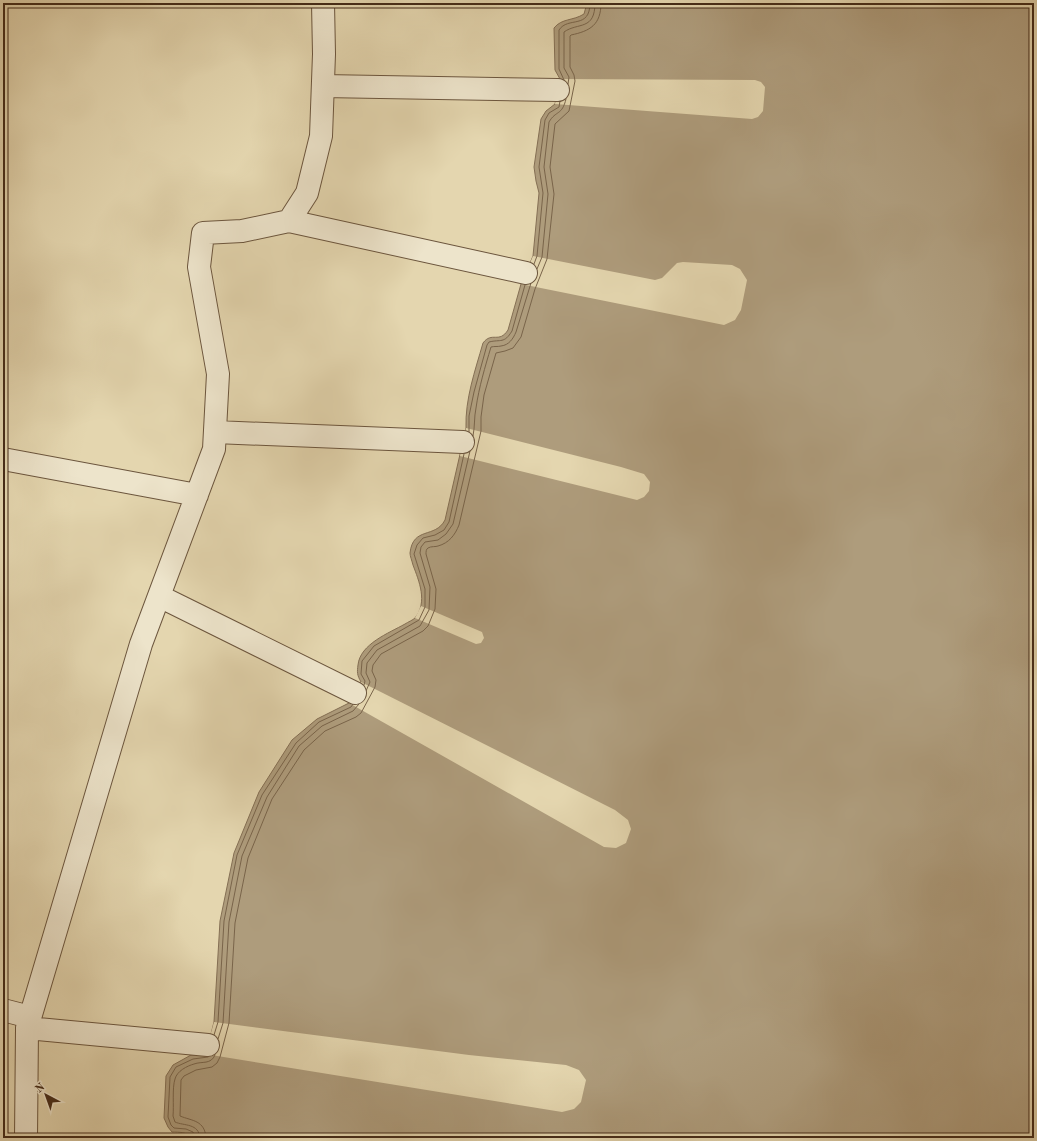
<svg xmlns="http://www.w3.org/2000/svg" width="1037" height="1141" viewBox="0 0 1037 1141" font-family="'Old Standard TT',serif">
<rect width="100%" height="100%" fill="#e4d6af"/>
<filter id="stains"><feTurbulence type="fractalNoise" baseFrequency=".005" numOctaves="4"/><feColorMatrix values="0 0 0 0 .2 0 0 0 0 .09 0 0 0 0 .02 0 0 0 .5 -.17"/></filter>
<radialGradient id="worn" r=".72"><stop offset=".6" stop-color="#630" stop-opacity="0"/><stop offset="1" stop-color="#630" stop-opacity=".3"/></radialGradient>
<path fill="#ae9c7c" stroke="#846f54" d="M587,3H1034V1138H192C187,1132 179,1132 172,1132L168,1127L164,1118L166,1076L173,1065L191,1055L206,1054L214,1022L220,921L234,853L259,792L292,740L317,719L349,703L361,682C357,675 357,672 358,665C360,644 389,633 405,624C408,622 413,620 415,618C428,602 419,581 413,565C412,561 410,556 410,553C413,526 435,539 445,520L466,428C465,399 475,371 483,343C492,331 499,344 508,330L521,284L533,256L539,193L536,181L534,167L541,119L546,111L555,104L560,79L555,70L554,28C562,18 573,21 584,14Z"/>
<path fill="#e4d6af" d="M560,79L755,80L761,82L765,87L763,111L758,117L752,119L555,104Z
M533,256L655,280L662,278L677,263L683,262L732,265L740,269L747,280L741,310L735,320L724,325L521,284Z
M466,428L621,467L644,474L650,482L649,491L644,497L637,500L460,456Z
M421,606L482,632L484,638L481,643L476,644L415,618Z
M361,682L615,810L628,820L631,829L626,843L616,848L604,847L349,703Z
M214,1022L469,1055L566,1065L579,1070L586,1080L581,1102L574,1109L562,1112L205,1054Z"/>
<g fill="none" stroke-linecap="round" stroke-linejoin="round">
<path stroke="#79644a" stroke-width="1" d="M564,80L559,69V30C568,16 590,30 590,3
M568,84L569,77L564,68V32C578,22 595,31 595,3
M534,264L537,256L543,193L539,167L545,120L549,113L559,107L560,101
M537,269L542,257L548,194L544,167L549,122C556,110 562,116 566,99
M469,432V416L474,392L487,345L489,342C501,339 504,344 512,331L525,285
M473,436C475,427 474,417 476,408C479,387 485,367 491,347C495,346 497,347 501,346C509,345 513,339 516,332L531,283
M364,685L365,681L361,674L362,661L374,646L419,620L425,607V589L414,554L417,545L423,538L435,535L444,530L449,522L464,454
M366,691L370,682L366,673L367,663L377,650L420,626L429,610L430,587L420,553L421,547L425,542L438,540L446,534L453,524L470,451
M214,1035L218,1022L224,921L237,855L262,795L296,743L319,722L351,707L353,704
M218,1039L223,1023L229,922L242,856L267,797L299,746L322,726L353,711L359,704
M195,1138L193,1132L186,1129L174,1128L171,1125L168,1117L170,1077L176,1067L193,1059L208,1057
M200,1138C199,1123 184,1126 175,1122L173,1116C174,1106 172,1088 175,1079C177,1071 187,1066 194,1064C202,1061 211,1065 215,1055
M206,1138C205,1120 192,1121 180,1116L181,1080L184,1076L196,1070L212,1067L217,1063L220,1057L229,1023L235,923L248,858L272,799L304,750L325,731L356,717L361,713L375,687L376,680L372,671L373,665L381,654L423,631L428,626L435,609L436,589L426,554C426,552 426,549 428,548C431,546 436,547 438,546C449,543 455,535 459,525L481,431V417L484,395L496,353L505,351L513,348L521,337L535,289L547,259L554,194L550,167L555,124L569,111L575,81L574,75L570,67V36L571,35C590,31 601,25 601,3"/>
<g stroke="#6c563e" stroke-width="24">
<path id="minor" d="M323,86L558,90
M289,221L526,273
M215,432L463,442
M3,459L197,495
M159,596L355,693
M3,1010L30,1017
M27,1028L208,1045
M26,1138L27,1028L141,644L214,449L218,374L199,267L203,233L242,231L289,221L307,193L321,136L324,54L323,3"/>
</g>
<use href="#minor" stroke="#ede4cb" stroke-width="22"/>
</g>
<rect width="1037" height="1141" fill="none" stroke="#e4d6af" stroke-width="16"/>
<rect x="4" y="4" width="1029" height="1133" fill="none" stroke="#442b18" stroke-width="2"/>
<rect x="8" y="8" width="1021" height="1125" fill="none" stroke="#442b18"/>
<g transform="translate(46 1095) rotate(319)" stroke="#ede4cb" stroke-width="3" paint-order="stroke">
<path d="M0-3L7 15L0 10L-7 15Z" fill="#442b18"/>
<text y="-6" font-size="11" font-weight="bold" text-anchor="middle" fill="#442b18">N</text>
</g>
<rect width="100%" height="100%" filter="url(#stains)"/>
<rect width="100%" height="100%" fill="url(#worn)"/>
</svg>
